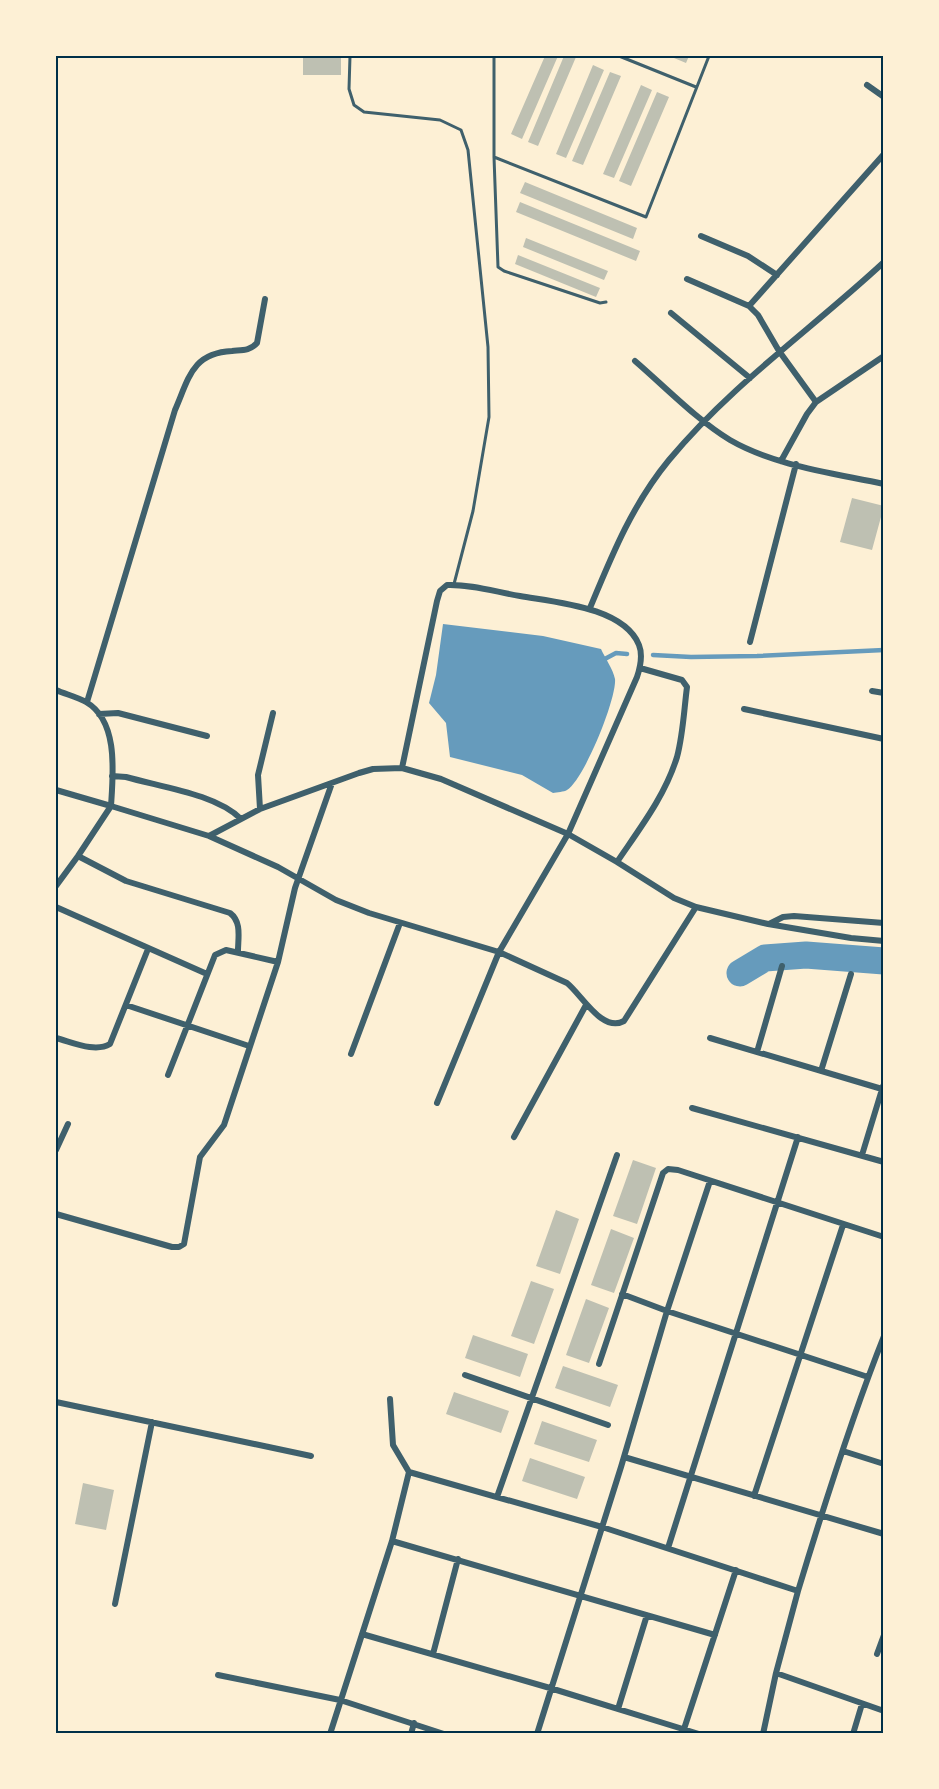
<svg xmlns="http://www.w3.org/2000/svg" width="939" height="1789" viewBox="0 0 939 1789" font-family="Figtree,sans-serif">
<rect width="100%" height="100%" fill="#fdf0d5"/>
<path fill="#669bbc" d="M443,624L543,636L601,649C605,658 613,669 615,679C617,698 584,780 567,790C564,792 557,792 553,793L522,775L450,757L446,723L429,703L436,675Z"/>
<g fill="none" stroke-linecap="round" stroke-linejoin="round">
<path stroke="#669bbc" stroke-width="4.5" d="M653,655L691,657L757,656L884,650
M601,661L616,653L627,654"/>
<path stroke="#669bbc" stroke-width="27" d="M740,973L765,958L806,955L884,961"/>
</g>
<path fill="#bec0b2" d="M303,56H341V75H303Z
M545,56H558L522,139L511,134Z
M564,56L576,57L538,146L528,142Z
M675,56H689L686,63L674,58Z
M593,65L604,70L566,158L556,154Z
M610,72L621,76L583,165L572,161Z
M641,85L652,90L614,178L603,174Z
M657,92L669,97L631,186L619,181Z
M525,182L637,228L633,239L520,193Z
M520,202L640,251L636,261L516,212Z
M526,238L608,271L604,280L523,247Z
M518,255L600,288L596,297L515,264Z
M852,498L884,506L872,550L840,542Z
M633,1160L656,1168L637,1224L613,1216Z
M556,1210L579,1219L560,1274L536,1266Z
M611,1229L634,1238L614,1293L591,1285Z
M531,1281L554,1289L534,1344L511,1336Z
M586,1299L609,1308L589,1363L566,1355Z
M473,1335L528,1354L520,1377L465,1358Z
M563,1366L618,1385L610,1407L555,1388Z
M454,1392L509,1411L501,1433L446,1414Z
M542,1421L597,1440L589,1462L534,1444Z
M530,1458L585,1477L577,1499L522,1481Z
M83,1483L114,1490L106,1530L75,1524Z"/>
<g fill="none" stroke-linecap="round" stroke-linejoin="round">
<path stroke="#3f606c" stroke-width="3" d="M350,56L349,89L354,105L364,112L440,120L461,130L468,150L488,347L489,417L473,511L454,584
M494,56V157L498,267L504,271L600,303L606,302
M619,56L696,87
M494,157L646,217L709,56"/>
<path stroke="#3f606c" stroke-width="6" d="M867,85L884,97
M701,236L748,256L777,275
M687,279L749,306L758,315L779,351L816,402
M749,306L884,154
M671,313L750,378
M635,361C663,385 698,421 730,440C775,466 833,473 884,484
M781,461L807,414L816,402L884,356
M590,608C612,555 632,505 669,460C732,384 812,329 884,262
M750,642L796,464
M56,690C65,694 77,697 86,702C119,721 113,774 111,806L209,836L260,809L359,773L373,769L402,768L441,779L568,834L617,862L674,898L696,907L768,924L851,938L884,941
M872,691L884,693
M87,702L175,410C189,378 192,353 232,351C242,350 250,351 257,343L265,299
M744,709L884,739
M99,714L118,713L207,736
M402,768L437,601L440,591L447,585C471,584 496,592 520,596C554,602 624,607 639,645C643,655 640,668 637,677L568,834L499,952L437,1103
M112,776L126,777C161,787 216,794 241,819
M56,790L111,806L78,856L56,886
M260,809L258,775L273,713
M209,836L278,867L336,900L369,913L499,952L567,983C582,995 602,1033 624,1021L696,907
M78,856L126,881L230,913C242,922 238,938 238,951
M617,862C640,828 665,796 677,757C683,735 684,710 687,687L682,680L640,668
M56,907L207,974
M769,924L783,917L794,916L884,923
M126,1005L249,1046
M56,1038C72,1042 95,1053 110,1044L148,949
M710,1038L882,1089
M757,1052L782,966
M351,1054L400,923
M821,1071L851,974
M168,1075L215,955L226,950L278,962
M692,1108L884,1162
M514,1137L586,1005
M56,1150L68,1124
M862,1155L883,1086
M56,1214L172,1247H179L184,1244L200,1157L224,1125L278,962L295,888L332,783
M622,1294L667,1311L710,1181
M599,1364L663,1173L668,1169L678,1170L884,1237
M465,1375L608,1425
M390,1399L393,1445L409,1472
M56,1402L311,1456
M843,1451L884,1464
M624,1457L884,1534
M754,1496L843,1225
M497,1497L617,1155
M392,1541L715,1635
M668,1548L798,1137
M798,1591C824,1505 851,1419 884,1336
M115,1604L152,1422
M362,1634L550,1688L699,1734
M433,1654L458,1559
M877,1654L884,1635
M776,1673L884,1711
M218,1675L340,1700L444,1734
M618,1709L647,1615
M684,1729L736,1570
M330,1734L392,1541L409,1472L602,1527L798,1591L776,1673L763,1734
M411,1734L414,1723
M537,1734L621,1467L667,1311L868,1377
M853,1734L862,1704"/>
</g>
<rect width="939" height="1789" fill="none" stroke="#fdf0d5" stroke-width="114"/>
<rect x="57" y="57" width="825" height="1675" fill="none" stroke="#003049" stroke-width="2"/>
</svg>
